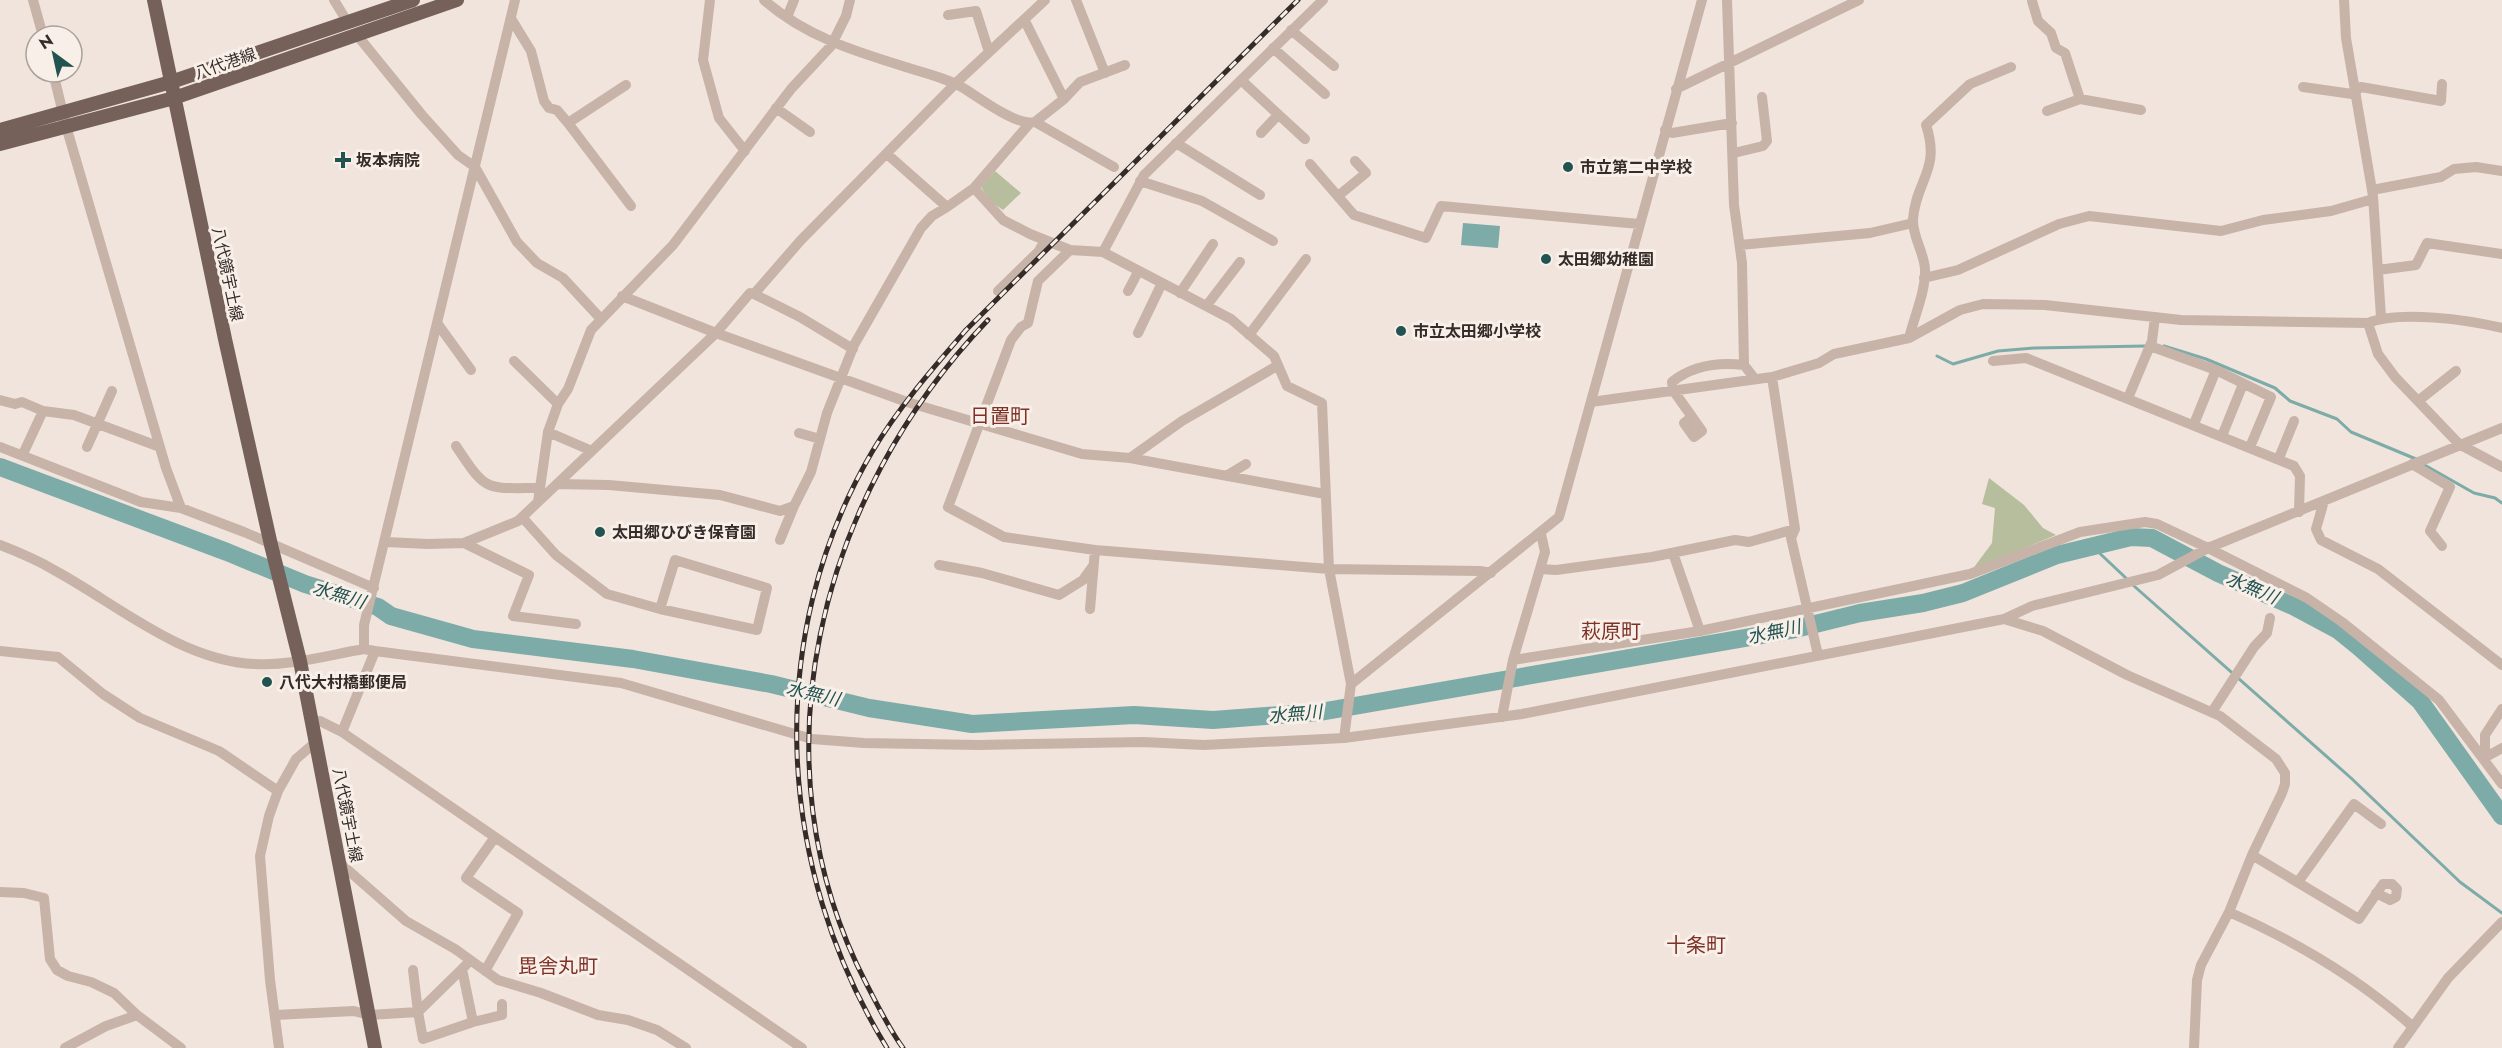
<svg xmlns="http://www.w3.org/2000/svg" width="2502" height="1048" viewBox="0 0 2502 1048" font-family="Jost,'Noto Sans JP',sans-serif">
<rect width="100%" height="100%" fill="#f0e4dc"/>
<path fill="#b7be9d" d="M995,171L1021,193L1003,210L990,201L981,187Z
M1989,478L2024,505L2043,528L2056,535L1972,570L1992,543L1995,508L1982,504Z"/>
<path fill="#7daba8" d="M1463,223L1500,226L1498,248L1461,245Z"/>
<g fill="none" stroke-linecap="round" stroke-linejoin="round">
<path stroke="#7daba8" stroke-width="3" d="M2164,346L2206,359L2275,388L2290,401L2337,419L2351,432L2416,459
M1937,356L1953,364L1998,351L2035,348L2146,346
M2421,463L2474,493L2495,498L2502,503
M2092,546L2127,579
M2134,586L2351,778L2460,882L2502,913"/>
<path stroke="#7daba8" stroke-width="18" d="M0,467L227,552L305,584L378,607L391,616L473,639L633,659L771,684L869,708L972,724L1134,715L1213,720L1320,712L1791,630L1860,613L1923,603L1963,593L2057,555L2131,537L2152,538L2218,573L2295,607L2338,630L2359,647L2420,701L2502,816"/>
<path stroke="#c7b3a8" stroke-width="10" d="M33,0L43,36
M334,0L348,23
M515,0L364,625V649L375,651L621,683L812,739L864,743L978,745L1143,742L1204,745L1344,738L1522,714L2004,619L2032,606L2158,575L2208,548L2502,428
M710,0L703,60L719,118L745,151
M764,0C806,37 857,52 909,68C928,74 949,79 965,89C981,99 1018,127 1035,122L1114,167
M1076,0L1105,73
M1727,0L1734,205L1742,263L1744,365
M2344,0L2346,38L2373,196L2381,317
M2032,1L2038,21L2051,33L2056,48L2065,53L2080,99
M948,15L976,11L989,52
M787,17L794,0
M512,20L531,51L544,101L549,108L557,110L568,123L631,206
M1025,21L1064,99L1080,82L1125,65
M1291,30L1334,66
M357,35L422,115L458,155L475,167L517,242L537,263L563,278L601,319
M1273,48L1325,94
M53,72L66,126L166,468L181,508
M1241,80L1305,139
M2303,87L2352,94L2361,87L2441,101L2442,84
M1676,89L1859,0
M776,108L810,132
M2047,111L2080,99L2141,110
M1035,122L1064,99
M568,123L626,85
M1665,130L1672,133L1732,123
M1261,133L1278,115
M1176,143L1260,195
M1734,153L1763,146L1767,141L1762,97
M887,154L947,207L974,188L1003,220L1030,234L1070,250L1103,252L1231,319L1274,356L1287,386L1322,403L1329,569L1351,684
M1310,164L1354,215L1426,238L1441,206L1639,224
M1140,181L1202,201L1273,241
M974,188L1030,123
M2372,190L2441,177L2454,169L2476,167L2502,171
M1338,196L1366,173L1355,161
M1740,245L1870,233L1913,223
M1070,250L1038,281L1028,323L1021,327L1011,340L948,507L1004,537L1095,550L1329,569L1480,571L1491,573
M1103,252L1144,175L1323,0
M2378,270L2416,265L2427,243L2502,254
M1924,278L1958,270L2059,224L2089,216L2221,231L2263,220L2331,211L2373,199
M998,291L1039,251L1045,240
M1128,291L1138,272
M1180,293L1213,244
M754,294L800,317L853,349
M622,296L716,333L907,402L1082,454L1130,458L1325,494
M1207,305L1240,262
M437,323L471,370
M2368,323L2378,354L2395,377L2459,444L2502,467
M1138,333L1162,283
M1249,335L1306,259
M1909,338C1914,317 1926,291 1925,269C1924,252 1912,236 1913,219C1916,180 1941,170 1926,125L1970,84L2011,67
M2150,346L2216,370L2271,397L2250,447
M514,361L558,404
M1993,361L2026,358L2294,466L2300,476L2299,512
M1772,377L1795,529L1791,538L1818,655
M2128,398L2152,341L2155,317
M0,400L15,404L22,402L43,411L74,415L160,447
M2418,401L2456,371
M1591,402L1772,377L1819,363L1834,354L1909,338L1960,310L1983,304L2045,305L2181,320L2368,323C2399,310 2469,320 2502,328
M1692,417L1684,423L1694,437L1702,431L1673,390L1672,382C1693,365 1718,362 1744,365L1755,379
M2194,424L2216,370
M548,432L592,451
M799,433L820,439
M2222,436L2243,384
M456,446C487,493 485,488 540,488
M0,447L141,502L181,508L244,532L374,588
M87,447L112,391
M23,454L43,411
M1130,458L1182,421L1277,366
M2279,458L2294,421
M2412,464L2450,487L2430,531L2442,546
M1226,476L1246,464
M557,484L609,485L720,495L780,511L794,506L811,472L827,413L854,345L921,228L932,216L947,207
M2324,501L2316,529L2321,540L2378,569L2502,665
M538,502L548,432L558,404L568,389L591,330L673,245L791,89L831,46L846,16L850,0
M522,517L556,555L607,594L660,609L757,630L767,588L675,560L660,609
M780,540L794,506
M386,542L428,544L464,543L518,521L716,333L750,293L754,294L801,240L956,83L1045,0
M464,543L529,575L513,616L576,624
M0,545C18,552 37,560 54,570C117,604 181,661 255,664C291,666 329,655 364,649
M1673,553L1700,631
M939,565L982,573L1059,595L1083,580L1093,566
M1540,569L1556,570L1652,557L1735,540L1749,542L1795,529
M1090,609L1095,550
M2004,619L2043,631L2127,675L2220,716L2276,759L2285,773V784L2282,793L2252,855L2229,912L2201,965L2197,980L2194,1048
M0,651L58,657L103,694L140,718L219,751L278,791
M1513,660L1700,631L1970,574L2080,532L2145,522L2157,524L2208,548L2307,598L2342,622L2439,700L2502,784
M2212,712L2254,647L2267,633L2270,618
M1502,717L1513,660L1545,552L1541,534
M312,722L320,721L342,732L375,651
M342,732L802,1048
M1344,738L1351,684L1559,517L1702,0
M2484,758L2502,748
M2485,761V735L2502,709
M2252,855L2359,919L2383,884H2392L2397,889L2396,897L2390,900L2376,893
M341,864L406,921L455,949L498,980L541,993L598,1015L628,1020L657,1030L686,1048
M2298,882L2354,804L2381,824
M0,892L24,893L44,898L50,959L57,970L68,976L91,982L114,993L137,1015L181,1048
M2229,912C2295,941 2358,978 2412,1026
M466,965L462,969L473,1022L502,1015V1004
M462,969L418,1012L423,1039L473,1022
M485,971L518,913L466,878L495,837
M275,1015L354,1011L369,1015L418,1012L413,970
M65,1048L106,1026L137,1015
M279,1048L270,980L260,856L269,816L278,791L296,759L317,741
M2398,1048L2448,978L2502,922"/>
<path stroke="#76605a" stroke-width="14" d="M154,0L225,339L271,545L300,661L375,1048
M0,130L171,82L413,0
M0,144L174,98L457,0"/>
<g stroke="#352b28" stroke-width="5">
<path id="rail" d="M887,1048C776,867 763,638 872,452C898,408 933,368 966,330L1298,0
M903,1048C889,1029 878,1006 867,985C750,761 819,496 988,320"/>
</g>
<use href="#rail" stroke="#f8efe8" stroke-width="3" stroke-dasharray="9" stroke-linecap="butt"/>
</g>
<g fill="#215351" stroke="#f8efe8" stroke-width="2">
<path d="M340 151h6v6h6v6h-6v6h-6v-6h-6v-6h6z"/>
<circle cx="1568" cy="167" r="6"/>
<circle cx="1546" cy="259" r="6"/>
<circle cx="1401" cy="331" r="6"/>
<circle cx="600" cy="532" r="6"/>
<circle cx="267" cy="682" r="6"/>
</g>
<g text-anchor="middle" stroke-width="6" stroke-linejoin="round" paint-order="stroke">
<g font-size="16" fill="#352b28" stroke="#f8efe8">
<text transform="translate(225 63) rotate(-19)" y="6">八代港線</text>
<text transform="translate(228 274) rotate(78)" y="6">八代鏡宇土線</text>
<text transform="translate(348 815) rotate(79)" y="6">八代鏡宇土線</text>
</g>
<g font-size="16" font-weight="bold" fill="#352b28" stroke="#f8efe8" text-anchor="start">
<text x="356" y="166">坂本病院</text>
<text x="1580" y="173">市立第二中学校</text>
<text x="1558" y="265">太田郷幼稚園</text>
<text x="1413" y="337">市立太田郷小学校</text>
<text x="612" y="538">太田郷ひびき保育園</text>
<text x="279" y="688">八代大村橋郵便局</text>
</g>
<g font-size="18" font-style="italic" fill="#215351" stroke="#f8efe8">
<text transform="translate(2252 588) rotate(23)" y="6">水無川</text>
<text transform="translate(339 595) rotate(17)" y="6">水無川</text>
<text transform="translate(1774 632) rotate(-12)" y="6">水無川</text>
<text transform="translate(813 694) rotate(13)" y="6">水無川</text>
<text transform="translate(1295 714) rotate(-5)" y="6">水無川</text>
</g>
<g font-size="20" fill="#7e3227" stroke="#f8efe8">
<text x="1000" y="423">日置町</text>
<text x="1611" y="638">萩原町</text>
<text x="1696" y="952">十条町</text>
<text x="558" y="973">毘舎丸町</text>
</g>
</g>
<g transform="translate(54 54) rotate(327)"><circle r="28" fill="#f8efe8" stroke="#aaa19b" stroke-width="1.5"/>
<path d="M0-4.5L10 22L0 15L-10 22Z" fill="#215351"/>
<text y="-9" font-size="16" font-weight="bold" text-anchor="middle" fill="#352b28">N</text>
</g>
</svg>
